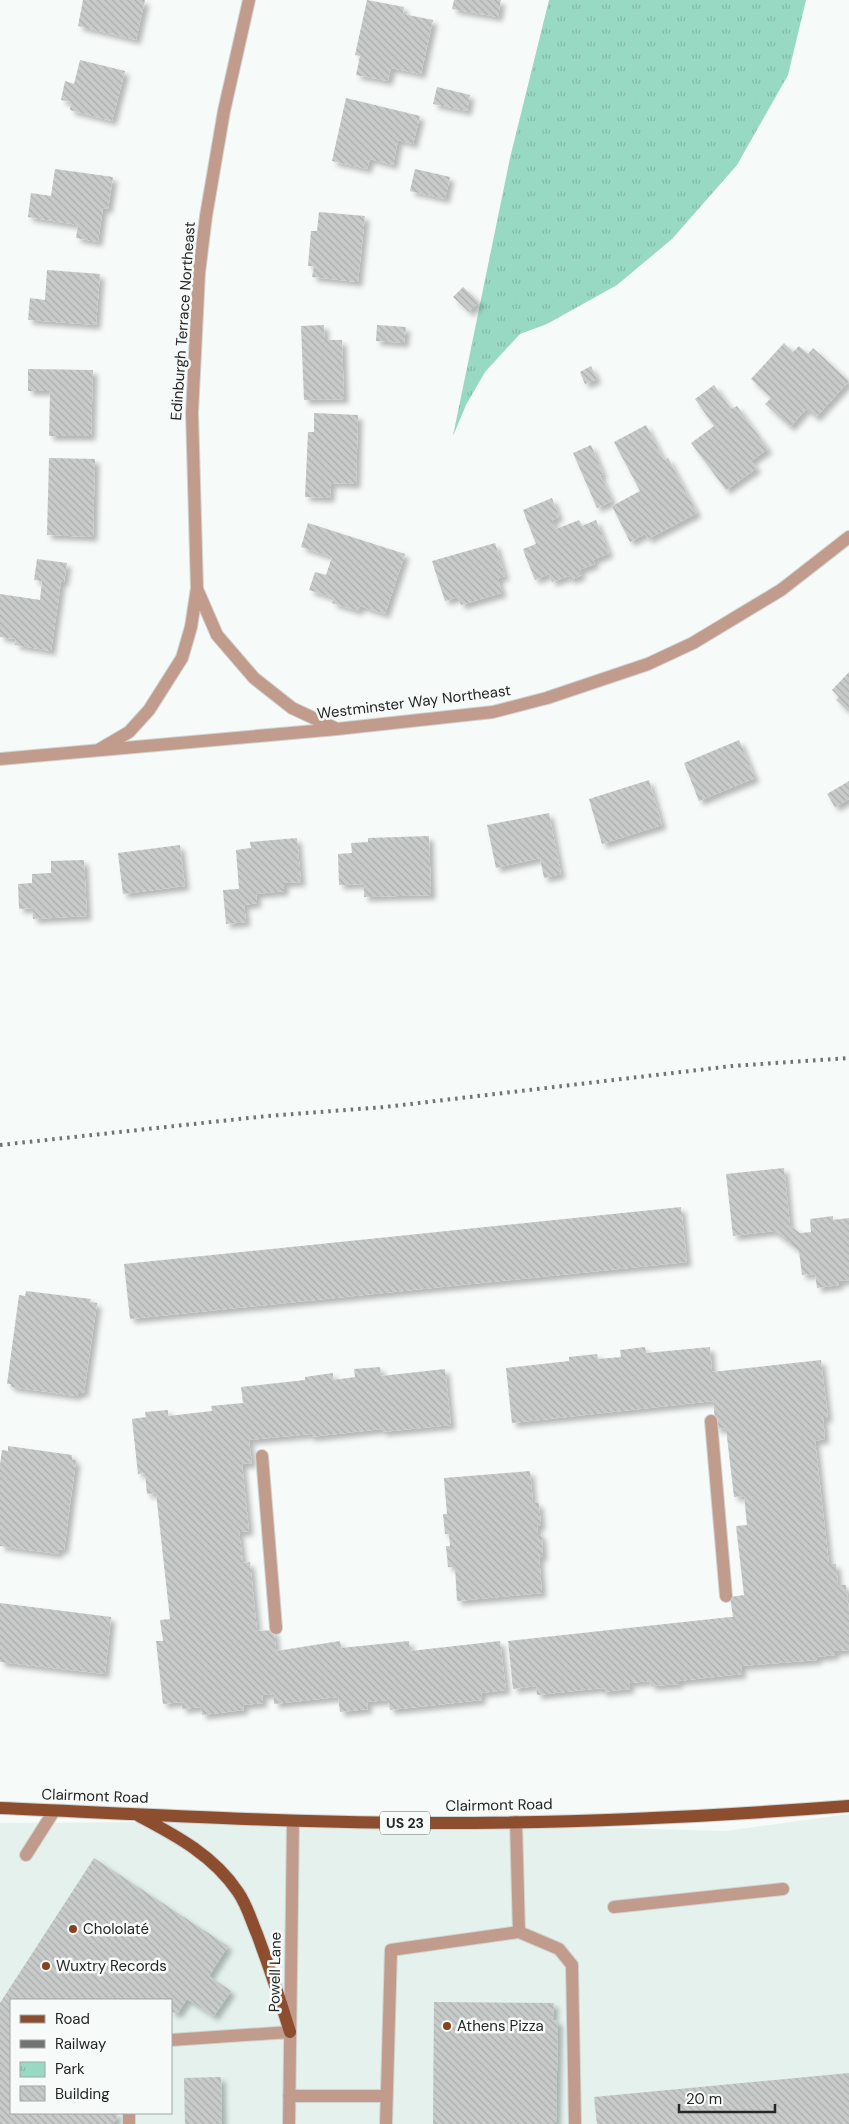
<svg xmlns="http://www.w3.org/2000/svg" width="849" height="2124" viewBox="0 0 849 2124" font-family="'DM Sans',sans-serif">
<defs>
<pattern id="park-tufts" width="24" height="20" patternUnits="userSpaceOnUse" patternTransform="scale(1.25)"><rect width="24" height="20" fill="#98d9c4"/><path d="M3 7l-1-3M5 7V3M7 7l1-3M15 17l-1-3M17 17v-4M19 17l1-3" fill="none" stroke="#83baa8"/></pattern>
<pattern id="building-back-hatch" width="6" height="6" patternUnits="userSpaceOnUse" patternTransform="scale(1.25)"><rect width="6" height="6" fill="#c7cbc9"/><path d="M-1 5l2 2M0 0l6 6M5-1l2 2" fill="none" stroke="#abaeac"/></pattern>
<filter id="shadow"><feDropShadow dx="4.5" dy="4.5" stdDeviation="2.5" flood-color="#0004"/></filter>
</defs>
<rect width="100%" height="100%" fill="#f6faf9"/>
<path fill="#e4f1ec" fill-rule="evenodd" d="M849,1814V2124H0V1823L343,1821L726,1831ZM11,2000H171V2113H11Z"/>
<path fill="url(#park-tufts)" d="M549,0H806L788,75L737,165L672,239L617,285L547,324L520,334L485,372L466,405L453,436L510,158Z"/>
<path fill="url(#building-back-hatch)" filter="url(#shadow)" d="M83,0H145L136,40L78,26Z
M367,0L404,7L403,14L433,20L421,74L391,68L388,81L356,75L360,56L355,55Z
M454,0H501L498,17L452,9Z
M80,60L125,71L112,121L70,110L71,102L61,100L65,81L74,84Z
M437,87L470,95L467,111L433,104Z
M346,98L420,116L413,144L398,140L393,165L370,159L367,169L332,161Z
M55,169L113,177L108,209L103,208L98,242L76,238L78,225L28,217L31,193L51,196Z
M415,169L450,177L445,199L410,191Z
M319,212L365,216L358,282L312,277L314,266H308L311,231H317Z
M47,270L100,274L96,325L28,320L30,298L45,300Z
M463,287L479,302L469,312L453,297Z
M324,325L325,340H342L344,399L304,400L301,326Z
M377,325L406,327L404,343L376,341Z
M784,343L793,352L799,346L808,354L813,348L849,381L816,417L806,409L790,427L765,404L771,398L751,379Z
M591,366L597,379L585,384L580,372Z
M28,369L93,370L91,436H49L50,391H28Z
M714,385L731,409L737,406L768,449L751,461L757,468L726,490L691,443L714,426L695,399Z
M314,413L358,415L356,484L331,483L330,498L305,497L308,432H314Z
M646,425L664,460L668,458L697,513L648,539L645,534L630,542L612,506L640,491L614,442Z
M591,445L603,474L600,475L612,501L597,508L573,453Z
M49,458L95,459L93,537L47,535Z
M552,498L559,517L552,520L556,529L579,520L582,526L596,520L609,553L593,560L595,564L579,570L582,575L570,580L569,576L552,582L549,574L535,580L525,555L523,549L536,544L523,510Z
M308,523L405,554L385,614L360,606L358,611L332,603L334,598L309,590L315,572L326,575L332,557L301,547Z
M495,543L505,576L498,578L502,593L461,605L458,597L445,601L432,561Z
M37,559L67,563L64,582H61L51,651L15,645L16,639L0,637V594L40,600L42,581L34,580Z
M849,672V712L836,700L839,697L832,690Z
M739,740L755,778L699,801L684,763Z
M649,780L662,825L602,844L589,799Z
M849,781V799L835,807L827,794Z
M549,813L561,874L544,878L540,858L496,868L487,825Z
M429,836L431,895L364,897V884L339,885L338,854L352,853L351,843L368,842V838Z
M297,838L301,882L284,883V891L256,894L257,903L244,905L246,922L226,924L223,890L239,889L236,850L251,848L250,842Z
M180,845L185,886L123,894L118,853Z
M84,860L87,916L33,919L32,908L19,909L18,884L32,883V874L51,873V861Z
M784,1168L790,1226L800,1233L811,1232L810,1219L833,1216V1220L849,1218V1280L839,1281V1285L817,1288L815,1274L802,1275L799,1251L773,1231L733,1236L726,1174Z
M681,1207L687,1262L130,1319L124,1264Z
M26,1291L91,1299L90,1302L97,1303L84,1393H78L77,1396L11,1387V1384H7L19,1295L25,1296Z
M645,1347L646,1353L710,1347L712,1372L821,1360L828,1418H823L825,1439L815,1441L829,1564H836L838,1585H846L849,1611V1650L835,1651V1655L817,1657V1660L741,1666L742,1674L678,1681L679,1684L651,1686L650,1681L629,1683L630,1689L602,1692V1688L537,1695L536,1686L513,1689L508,1641L730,1617H733L730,1597L744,1595L736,1526L747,1525L744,1496L734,1497L726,1428L716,1429L713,1401L512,1423L506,1368L569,1361V1357L597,1354L598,1359L621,1357L620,1350Z
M380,1367L381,1376L445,1369L451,1425L382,1432V1429L310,1437V1434L249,1440L252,1463L242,1464L249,1531L239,1532L243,1563L250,1562L257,1631L274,1630L276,1651L340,1641L341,1648L409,1641L410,1651L500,1641L506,1690L481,1693L482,1700L390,1710L388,1700L367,1702L368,1709L340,1712L338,1697L274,1704V1694L262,1695L263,1703L243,1705L244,1710L202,1715L201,1707L182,1709L181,1702L163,1704L156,1641H163L160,1620L170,1619L156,1493L147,1494L145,1473L138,1474L132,1419L146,1417L145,1412L168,1410V1416L212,1411L211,1406L243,1403L241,1387L305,1380V1377L333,1373V1380L355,1377L354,1369Z
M8,1446L72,1455V1460H76L64,1550L59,1549L58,1554L0,1546V1465L2,1450L8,1451Z
M530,1471L533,1503H539L541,1526H537L538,1534H541L542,1539L543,1557H539L542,1593L457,1601L455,1567H448L446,1546H450L449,1534H445L443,1514H447L444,1478Z
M0,1603L111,1617L105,1674L0,1662Z
M94,1858L228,1946L209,1976L231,1991L214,2016L187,1999L178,2013L171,2012V2000H11V2113H117V2117L113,2124H0V2003Z
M434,2002L554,2003L553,2020L558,2021L556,2124H433Z
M849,2073V2124H597L594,2097Z
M221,2077L222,2124H185L184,2078Z"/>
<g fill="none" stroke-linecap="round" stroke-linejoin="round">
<g stroke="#d0d4d3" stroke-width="14">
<path id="minor" d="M197,589L217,635L254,678L292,708L337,729
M100,749L129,732L149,710L182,658L191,627L197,588L192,413L199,273L206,216L224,111L249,0
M0,759L337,729L493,712L547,698L648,664L693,643L781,590L849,537
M711,1421L726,1596
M262,1456L276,1628
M516,1822L519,1932L559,1949L572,1965L575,2124
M26,1855L54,1811
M614,1907L783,1889
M171,2040L290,2032
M289,2096H387
M129,2124V2113
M289,2124L293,1821
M386,2124L391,1950L519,1932"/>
</g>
<g stroke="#d0d4d3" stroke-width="14">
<path id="major" d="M0,1808C138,1814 276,1822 414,1823C559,1824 704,1817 849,1806
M139,1816C177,1836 214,1856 238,1892C247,1905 251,1920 257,1934C269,1966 280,1999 290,2032"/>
</g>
<use href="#minor" stroke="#c19c8c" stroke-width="12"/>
<use href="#major" stroke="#8d4e30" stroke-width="12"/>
<path stroke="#707372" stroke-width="4" stroke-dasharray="2.5 5" stroke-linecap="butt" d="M0,1145L267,1116L385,1107L732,1066L849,1058"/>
</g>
<g fill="#87411d" stroke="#f6faf9" stroke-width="2">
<circle cx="73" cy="1929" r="5"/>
<circle cx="46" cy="1966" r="5"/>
<circle cx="447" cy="2026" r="5"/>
</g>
<g text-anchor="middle" stroke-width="5" stroke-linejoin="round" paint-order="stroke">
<rect fill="#f6faf9" stroke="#646665" stroke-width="1" x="380" y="1811.5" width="50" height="23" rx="4"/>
<g font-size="14" font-weight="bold" fill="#252726">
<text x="405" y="1828">US 23</text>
</g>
<g font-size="15" fill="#252726" stroke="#f6faf9">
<text transform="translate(183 321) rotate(-86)" y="5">Edinburgh Terrace Northeast</text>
<text transform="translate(414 702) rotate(-7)" y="5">Westminster Way Northeast</text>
<text transform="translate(95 1796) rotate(2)" y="5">Clairmont Road</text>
<text transform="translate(499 1805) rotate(-1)" y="5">Clairmont Road</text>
<text transform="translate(275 1972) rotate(-89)" y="5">Powell Lane</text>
</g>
<g font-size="15" fill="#252726" stroke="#f6faf9" text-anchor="start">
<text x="83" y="1934">Chololaté</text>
<text x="56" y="1971">Wuxtry Records</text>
<text x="457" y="2031">Athens Pizza</text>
</g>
</g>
<rect x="10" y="1999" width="162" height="115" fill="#f6faf9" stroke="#a2a6a5"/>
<rect x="20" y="2015" width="25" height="8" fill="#8d4e30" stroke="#a2a6a5"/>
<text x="55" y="2024" font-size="15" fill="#252726">Road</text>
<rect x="20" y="2040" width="25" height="8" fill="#707372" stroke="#a2a6a5"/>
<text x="55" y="2049" font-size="15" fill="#252726">Railway</text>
<rect x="20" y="2062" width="25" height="15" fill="url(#park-tufts)" stroke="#a2a6a5"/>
<text x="55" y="2074" font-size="15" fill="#252726">Park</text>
<rect x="20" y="2086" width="25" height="15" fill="url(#building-back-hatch)" stroke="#a2a6a5"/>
<text x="55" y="2099" font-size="15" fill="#252726">Building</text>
<path d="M679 2104v8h96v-8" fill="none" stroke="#252726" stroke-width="2.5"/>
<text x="686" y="2104" font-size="15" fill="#252726" stroke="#f6faf9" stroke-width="4" paint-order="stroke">20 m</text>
</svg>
